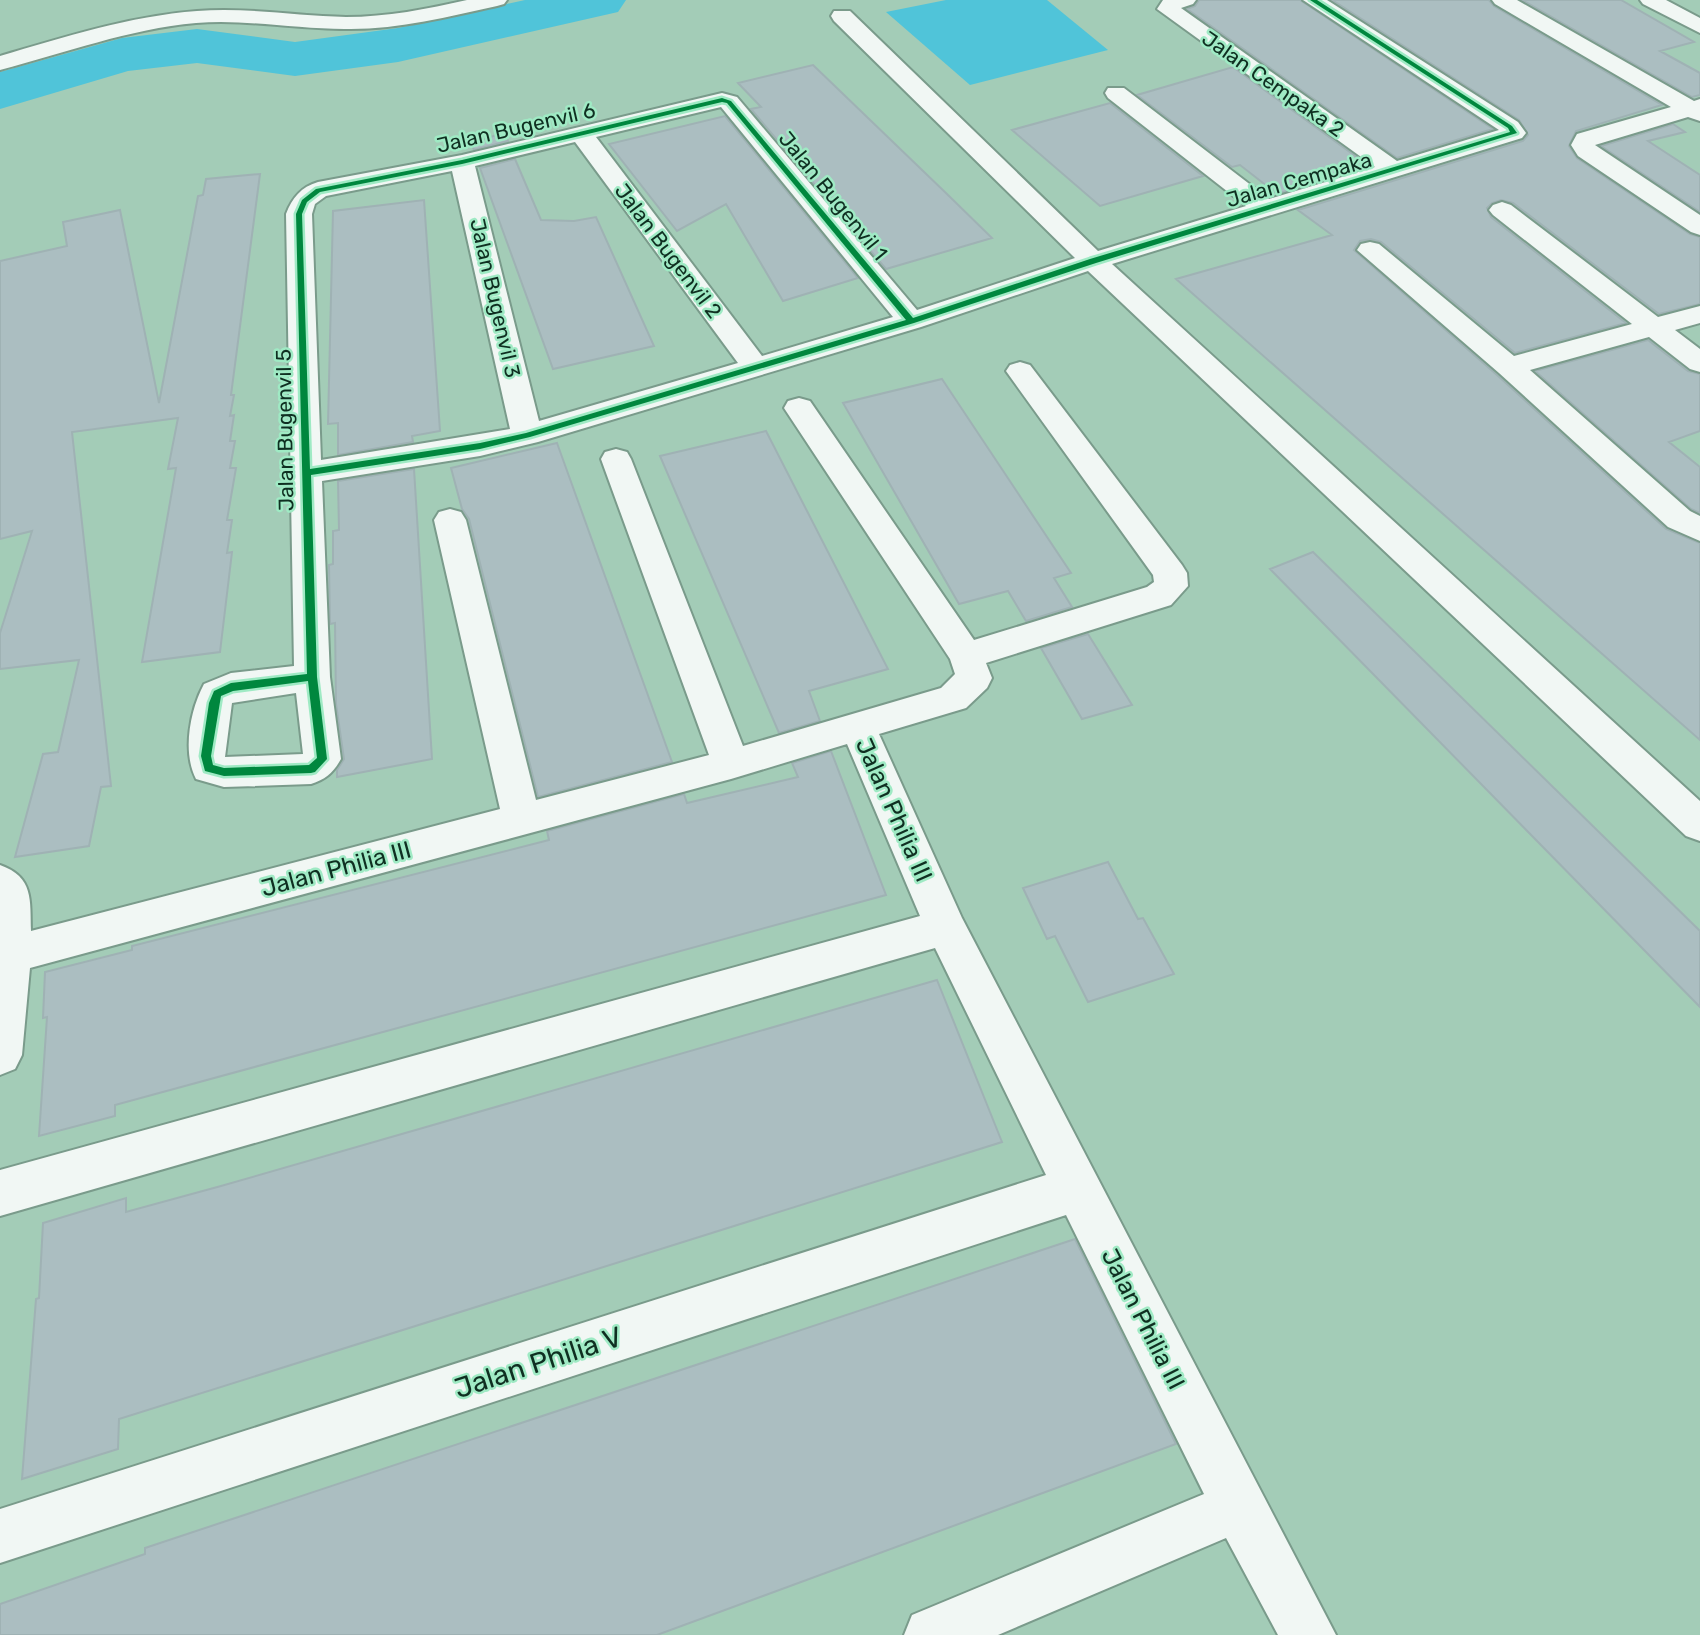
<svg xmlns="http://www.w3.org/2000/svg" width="1700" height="1635" viewBox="0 0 1700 1635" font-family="Rubik,sans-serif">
<rect width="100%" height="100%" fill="#a3ccb7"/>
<path fill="#50c4d9" d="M946,0H1047L1108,50L970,85L886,12Z"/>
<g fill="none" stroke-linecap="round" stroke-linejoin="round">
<path fill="#50c4d9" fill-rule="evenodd" d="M525,0H626L618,12L398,62L295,76L197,63L128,71L0,109V72L122,38L197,29L295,42L398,28Z"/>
</g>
<path fill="#abbec1" stroke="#9fb2b4" stroke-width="2" d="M1199,0H1300L1493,129L1397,158L1187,9L1195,6Z
M1332,0H1489L1494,6L1662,105L1576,131L1569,146L1577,158L1690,234L1700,237V304L1659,314L1513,203L1501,200L1492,203L1487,208L1491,217L1626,323L1515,353L1381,242L1371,239L1360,241L1354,250L1497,375L1666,529L1700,543V740L1176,279L1332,235L1298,210L1523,141L1528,135L1519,120Z
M1522,0H1621L1694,42L1660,51L1700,73V95L1692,97Z
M813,65L948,195L992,238L886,269L751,109L761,107L738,83Z
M1233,67L1369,166L1277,194L1240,165L1232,167L1137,95Z
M1110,103L1203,176L1100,206L1012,130Z
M725,116L858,278L783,301L726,204L677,231L609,144Z
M1673,124L1685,132L1648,141L1700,175V212L1601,146Z
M504,132L508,141L474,150L472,144Z
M515,159L541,220L574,221L596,217L654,346L553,369L480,168Z
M260,174L231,395H234L230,416L234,415L230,441H235L230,468H236L227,520H232L227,553L232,552L220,652L142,662L176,468L168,469L178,418L72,432L111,786L101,787L89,846L15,857L43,754L58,752L79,660L0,669V633L32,531L0,539V261L67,246L63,222L120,210L159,403L198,196L203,195L206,179Z
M424,200L440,431L412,436L413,442L338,455V423L328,424L333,211Z
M1648,340L1688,371L1700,374V431L1669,442L1700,467V513L1691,509L1535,371Z
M942,379L1071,573L1054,578L1072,607L1026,621L1008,591L959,604L843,403Z
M766,431L888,669L809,691L820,721L779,733L660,456Z
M557,443L672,762L538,797L469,519L462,509L451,468Z
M414,469L432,759L337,777V770L344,759L336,704L335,623L330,624L329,565L333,564V531L339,530L338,481Z
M1313,552L1700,931V1007L1270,569Z
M1088,634L1132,705L1082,719L1041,648Z
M831,751L886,895L115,1105V1116L39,1136L47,1017L43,1018L45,972L132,950V946L549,840L547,831L684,794L687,803L798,777L792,763Z
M1108,862L1138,919L1143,918L1174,974L1088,1002L1055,936L1047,939L1023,888Z
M937,980L1002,1142L119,1419L118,1449L22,1479L36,1299L39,1298L43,1223L126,1198V1212L221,1186Z
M1075,1239L1176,1444L657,1635H0V1604L145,1554V1548Z"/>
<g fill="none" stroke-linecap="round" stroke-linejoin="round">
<g stroke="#7a9b8b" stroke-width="4">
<path id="street" d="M467,0H507L504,4L497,6C447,17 396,30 345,29C295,29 246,19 196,23C129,29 65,53 0,70V56C64,37 130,16 197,11C247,7 296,16 346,17C387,17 427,9 467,0Z
M1196,0L1193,4L1181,8L1397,161L1499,130L1303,0H1327L1518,122L1526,133L1522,138L1112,264L1700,801V841L1686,836L1088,271L921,327L538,442L480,456L322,481L330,677L341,759C333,773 326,779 311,784L224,787L196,779C182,752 190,710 204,684L231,673L294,666L286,214C292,198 301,187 318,182L462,155L722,93L737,97L917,310L1075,258L834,21L831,16L834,11H850L1098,251L1246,206L1108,98L1105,93L1108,88H1124L1269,199L1375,167L1157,9L1163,0ZM721,107L893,317L762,356L596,137ZM575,142L738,363L539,421L475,166ZM452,171L510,429L321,460L312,214L315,204L326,196ZM296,693L303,754L225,757L232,703Z
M1492,0H1517L1694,101L1700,99V121L1688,117L1595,145L1700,215V235L1691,232L1578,156L1571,145L1577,134L1671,107L1495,4Z
M1640,0H1666L1700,18V33L1643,4Z
M1502,202L1511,205L1658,317L1700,306V323L1675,330L1700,349V372L1690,369L1649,337L1530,370L1690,511L1700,516V541L1668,527L1499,373L1357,250L1361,244L1370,242L1379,244L1514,356L1632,324L1493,215L1489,210L1493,205Z
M1020,362L1030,365L1182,565L1187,573L1188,586L1171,605L986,663L992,678L987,688L966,708L879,734L962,918L1336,1635H1278L1226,1538L998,1635H904L912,1615L1204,1494L1066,1215L0,1563V1509L1046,1175L935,948L0,1216V1170L920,916L847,744L731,779L30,968L22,1055L15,1069L0,1075V865C34,877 30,900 31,931L500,809L434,520L439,512L450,509L461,512L466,520L536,800L709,755L601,459L605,452L616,449L627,452L631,459L743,746L941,688L955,674L950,659L784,408L788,401L799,398L810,401L974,640L1147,587L1154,582L1153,575L1006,371L1010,365Z"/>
</g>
<use href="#street" fill="#f1f7f4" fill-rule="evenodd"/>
<g stroke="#9feac4" stroke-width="5">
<path id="cycleway" d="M1310,0H1317L1512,126L1517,133L1096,263L914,323L530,437L480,449L311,475L317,677L327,759L315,772L311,773L224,776L205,771L201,756L209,703L214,691L231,683L307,674L296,214L302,200L316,189L462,160L722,98L731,101L913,318L1090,259L1510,132L1508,128ZM722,102L727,103L906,320L526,433L480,443L310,469L302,214L307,202L320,192L462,164ZM308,681L317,758L309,765L224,768L213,765L211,756L221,696L233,691Z"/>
</g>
<use href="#cycleway" fill="#00873e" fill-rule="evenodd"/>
</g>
<g text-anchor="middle" stroke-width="5" stroke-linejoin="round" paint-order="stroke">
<g font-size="21" fill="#0f2f21" stroke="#9feac4">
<text transform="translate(1273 84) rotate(35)" y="7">Jalan Cempaka 2</text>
<text transform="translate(516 128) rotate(-13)" y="7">Jalan Bugenvil 6</text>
<text transform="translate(1299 180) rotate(-16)" y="7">Jalan Cempaka</text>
<text transform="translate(833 196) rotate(51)" y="7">Jalan Bugenvil 1</text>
<text transform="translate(668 251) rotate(53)" y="7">Jalan Bugenvil 2</text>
<text transform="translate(495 298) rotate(77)" y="7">Jalan Bugenvil 3</text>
<text transform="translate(285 430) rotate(-91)" y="7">Jalan Bugenvil 5</text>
</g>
<g font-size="24" fill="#0f2f21" stroke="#9feac4">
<text transform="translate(894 810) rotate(66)" y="8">Jalan Philia III</text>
<text transform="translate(336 869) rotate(-15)" y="8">Jalan Philia III</text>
<text transform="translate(1143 1319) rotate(63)" y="8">Jalan Philia III</text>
</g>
<g font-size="28" fill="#0f2f21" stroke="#9feac4">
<text transform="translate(538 1362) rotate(-18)" y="10">Jalan Philia V</text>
</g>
</g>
</svg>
